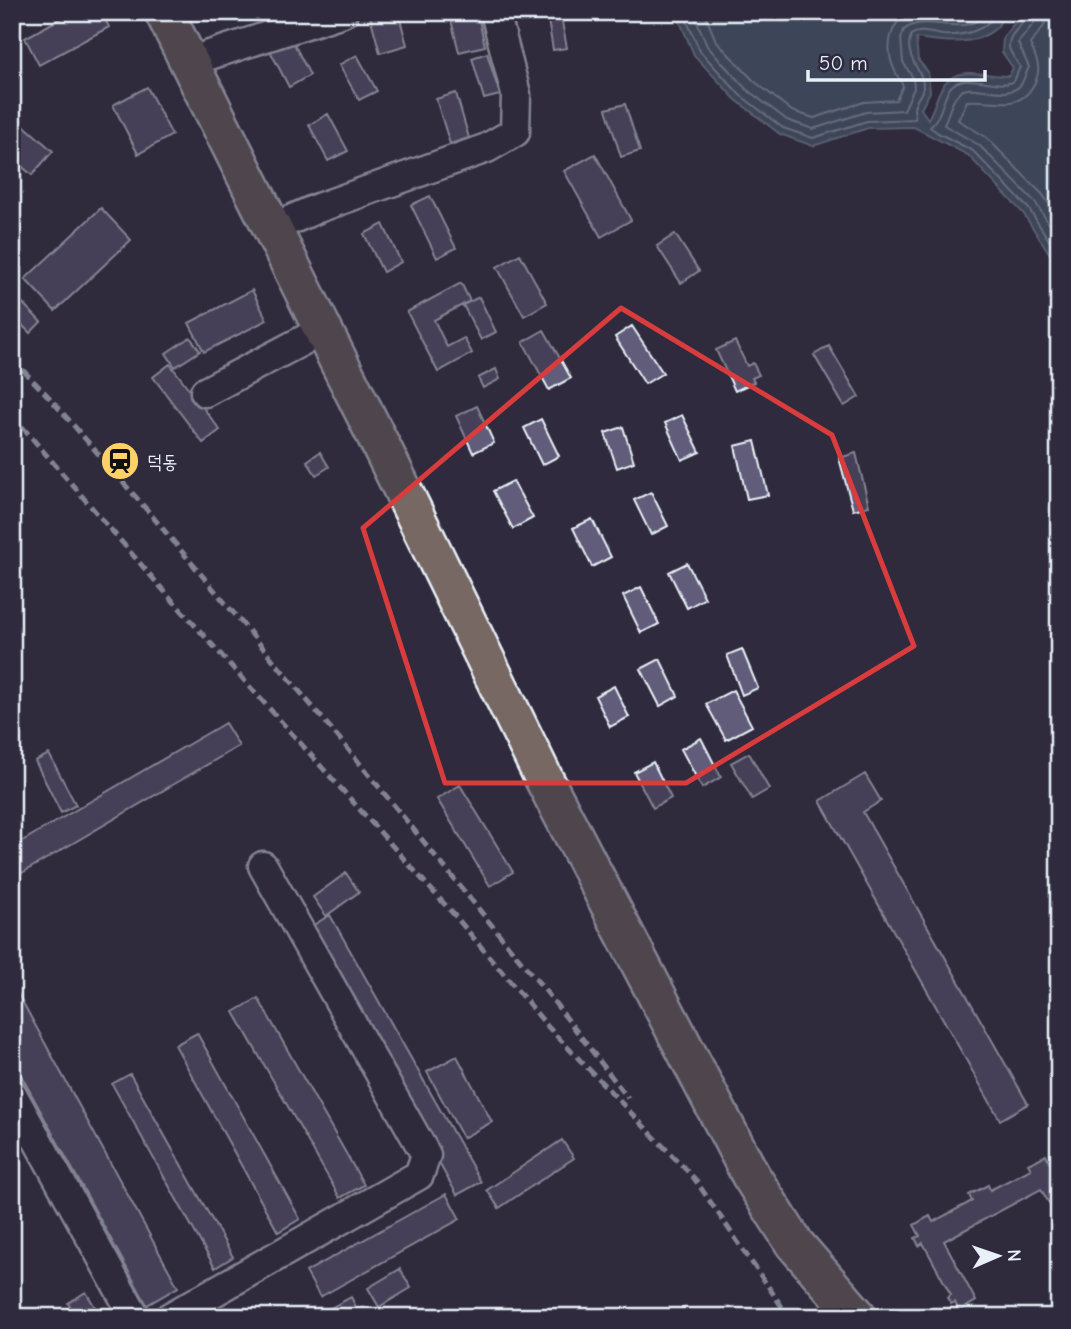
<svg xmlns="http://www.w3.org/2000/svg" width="1071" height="1329" viewBox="0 0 1071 1329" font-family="'Comic Neue','Poor Story',sans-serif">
<rect width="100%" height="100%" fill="#2f2a3d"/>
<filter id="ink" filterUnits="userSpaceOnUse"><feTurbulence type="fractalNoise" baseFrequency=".0143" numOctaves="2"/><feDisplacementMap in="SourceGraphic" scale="14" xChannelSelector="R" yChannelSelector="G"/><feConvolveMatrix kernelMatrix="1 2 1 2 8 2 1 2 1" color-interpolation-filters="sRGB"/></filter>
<g filter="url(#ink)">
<path fill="#50677b" stroke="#8d9ead" stroke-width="2" d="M676,12H1004C1002,17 1000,24 997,27C976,48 941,41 916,38L918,60L928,72L930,92L921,109L928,119C935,108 937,92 945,83C960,65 989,77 1009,76L1013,68L1002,52L1003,37L1024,12H1059V268L1023,213L968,155L914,127L868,128L813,146L780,134L736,100L694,55Z"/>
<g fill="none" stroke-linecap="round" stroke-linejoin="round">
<path stroke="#abbac6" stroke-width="2" d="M683,12L700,51L740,95L783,128L813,138L867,121L915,119C916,115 914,112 914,109C914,101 922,95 923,88C924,69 903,59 911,35C920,28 933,34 943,35C964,36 987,31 996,12
M693,12L707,46L746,89L787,120L813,129L866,112L904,110L914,88L913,78L903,62L901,39L904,30C924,11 966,41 987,12
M704,12L716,41L754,81L792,111L814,118L864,102L896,100L903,86C901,80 897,77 895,71C884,49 889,18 915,12
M1028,12C1026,25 1007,33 1009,47C1010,54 1017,61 1020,67L1014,81C995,91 966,69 950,88C945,95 943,106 939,114C937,119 933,123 930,127L938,133L973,151L1029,209L1059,256
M1036,12L1034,23L1018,43L1029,67L1021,85C1003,103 971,79 958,94C951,101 948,116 944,125L979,145L1035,202L1059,239
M1047,12L1044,26L1030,44C1037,60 1043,69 1033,86C1018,113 991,98 967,101L958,120L986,137L1043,195L1059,219"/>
</g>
<path fill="#605c7a" stroke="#e8f1f8" stroke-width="2" d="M72,12H101L109,27L39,65L25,38Z
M384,12H398L407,45L380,53L370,16Z
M449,12H477L485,46L459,52Z
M560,12L567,48L553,50L547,14Z
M290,36L310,75L289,87L268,47Z
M487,53L500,95L484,99L472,58Z
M357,55L377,91L359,100L339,65Z
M147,87L172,135L138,154L113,105Z
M456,93L469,138L450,144L436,99Z
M625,104L640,151L621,157L606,109Z
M328,114L348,151L328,161L309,125Z
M12,115L53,151L32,175L12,158Z
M595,154L631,220L601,237L564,171Z
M430,196L456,248L437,258L411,205Z
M101,208L131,240L55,311L25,279Z
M383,224L401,262L383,272L364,234Z
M675,234L699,271L681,283L657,246Z
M520,254L547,303L524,316L497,267Z
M461,283L470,301L434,320L447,347L464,338L472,353L438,372L407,312Z
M252,290L267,320L204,352L189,323Z
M12,292L41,322L30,333L12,315Z
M479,297L496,332L481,340L463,305Z
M632,326L663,373L645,384L615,337Z
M544,330L571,378L549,390L523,342Z
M190,337L200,351L175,367L166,353Z
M735,341L747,366L753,363L759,375L752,378L754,382L735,391L716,350Z
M829,346L859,397L844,406L814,355Z
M170,364L220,430L203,443L153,377Z
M496,369L500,379L483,388L478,378Z
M477,406L494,443L473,453L456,416Z
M682,415L700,452L682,460L665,423Z
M541,419L559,456L542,465L524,428Z
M623,427L634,462L617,468L605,433Z
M755,441L768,495L747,499L735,446Z
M320,452L329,467L316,475L307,461Z
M856,453L869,506L853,510L839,458Z
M513,481L533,518L513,529L493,491Z
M651,492L668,526L651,535L634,500Z
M592,519L611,557L592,567L573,528Z
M687,563L705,598L687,608L669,572Z
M641,587L659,624L641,633L623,596Z
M742,649L758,688L742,695L727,655Z
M660,659L678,696L660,706L641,669Z
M614,686L629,717L610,727L595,696Z
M733,690L752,726L726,740L706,704Z
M225,723L239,746L22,873L12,856V847Z
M701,738L721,777L702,788L681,749Z
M749,753L769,789L752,799L731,763Z
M49,754L76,805L61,813L35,761Z
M653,762L671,798L653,808L634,772Z
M865,774L881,801L863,812L1028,1104L1000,1120L820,801Z
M460,785L513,872L490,886L437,799Z
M346,873L359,892L326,916L313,897Z
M330,915L481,1182L457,1195L307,929Z
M16,990L178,1287L147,1305L12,1059V992Z
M258,998L364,1185L340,1198L234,1012Z
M197,1033L300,1219L278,1232L175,1045Z
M457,1056L492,1122L463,1138L427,1072Z
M130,1074L233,1257L215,1268L112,1084Z
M562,1140L574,1158L499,1208L487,1190Z
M1046,1155L1051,1164L1054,1162L1058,1169L1054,1170L1059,1179V1221L1041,1189L944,1241L976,1301L959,1311L955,1302L951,1304L947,1298L951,1295L923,1243L919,1246L915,1238L920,1236L914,1225L930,1216L933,1222L972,1201L969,1195L988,1185L990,1190L1031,1169L1028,1164Z
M446,1194L460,1219L320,1297L306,1272Z
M400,1269L411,1288L379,1307L368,1288Z
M86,1292L101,1317H76L68,1303Z
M351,1297L361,1317H314Z"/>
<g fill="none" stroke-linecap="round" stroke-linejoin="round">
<g stroke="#e8f1f8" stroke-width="33">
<path id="minor" d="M188,62L343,12
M272,228L318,208L487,148L515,132L516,94L495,12
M205,392L323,330
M12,1094L123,1296L136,1317
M170,1317L419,1175L426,1155L263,866"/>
</g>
<g stroke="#e8f1f8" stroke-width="42">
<path id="major" d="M164,12L384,452L544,779L751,1176L794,1243L858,1317"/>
</g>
<use href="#minor" stroke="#2f2a3d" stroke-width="28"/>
<use href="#major" stroke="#776864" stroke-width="37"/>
<path stroke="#e8f1f8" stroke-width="5" stroke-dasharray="10 5" stroke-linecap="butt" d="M12,359L48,396L147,510L343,743L548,994L628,1098
M12,415L157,583L456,917L549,1028L694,1178L789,1317"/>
</g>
</g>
<path d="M0 0H1071V1329H0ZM621,308L832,435L914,646L686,783H445L363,528Z" fill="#2f2a3d" fill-opacity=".55" fill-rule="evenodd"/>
<path fill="none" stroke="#d83c3d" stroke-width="5" stroke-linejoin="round" d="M621,308L832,435L914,646L686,783H445L363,528Z"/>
<defs>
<g id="station-disc" transform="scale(2.0125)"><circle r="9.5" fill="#ffd166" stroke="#2f2a3d"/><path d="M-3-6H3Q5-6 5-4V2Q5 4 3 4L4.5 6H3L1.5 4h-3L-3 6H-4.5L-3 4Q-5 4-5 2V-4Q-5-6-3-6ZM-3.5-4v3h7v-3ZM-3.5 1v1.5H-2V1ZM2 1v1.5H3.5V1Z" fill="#111"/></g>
</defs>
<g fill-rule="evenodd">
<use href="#station-disc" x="120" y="461"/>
</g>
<g text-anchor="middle" stroke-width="5" stroke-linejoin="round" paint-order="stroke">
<g font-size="19" fill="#e8f1f8" stroke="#2f2a3d" text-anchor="start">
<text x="147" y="468">덕동</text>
</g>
</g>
<rect width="1071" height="1329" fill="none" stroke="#2f2a3d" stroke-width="42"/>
<rect x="21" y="21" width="1029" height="1287" fill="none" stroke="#e8f1f8" stroke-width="2.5" filter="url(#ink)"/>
<g transform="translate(998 1256) rotate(88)" stroke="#2f2a3d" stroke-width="5" paint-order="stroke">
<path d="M0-5L12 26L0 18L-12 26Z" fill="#e8f1f8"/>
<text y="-10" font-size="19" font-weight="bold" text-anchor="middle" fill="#e8f1f8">N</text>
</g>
<path d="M808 70v10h177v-10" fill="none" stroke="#e8f1f8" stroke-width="3.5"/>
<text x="819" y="70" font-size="21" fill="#e8f1f8" stroke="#2f2a3d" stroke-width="5" paint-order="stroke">50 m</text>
</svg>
